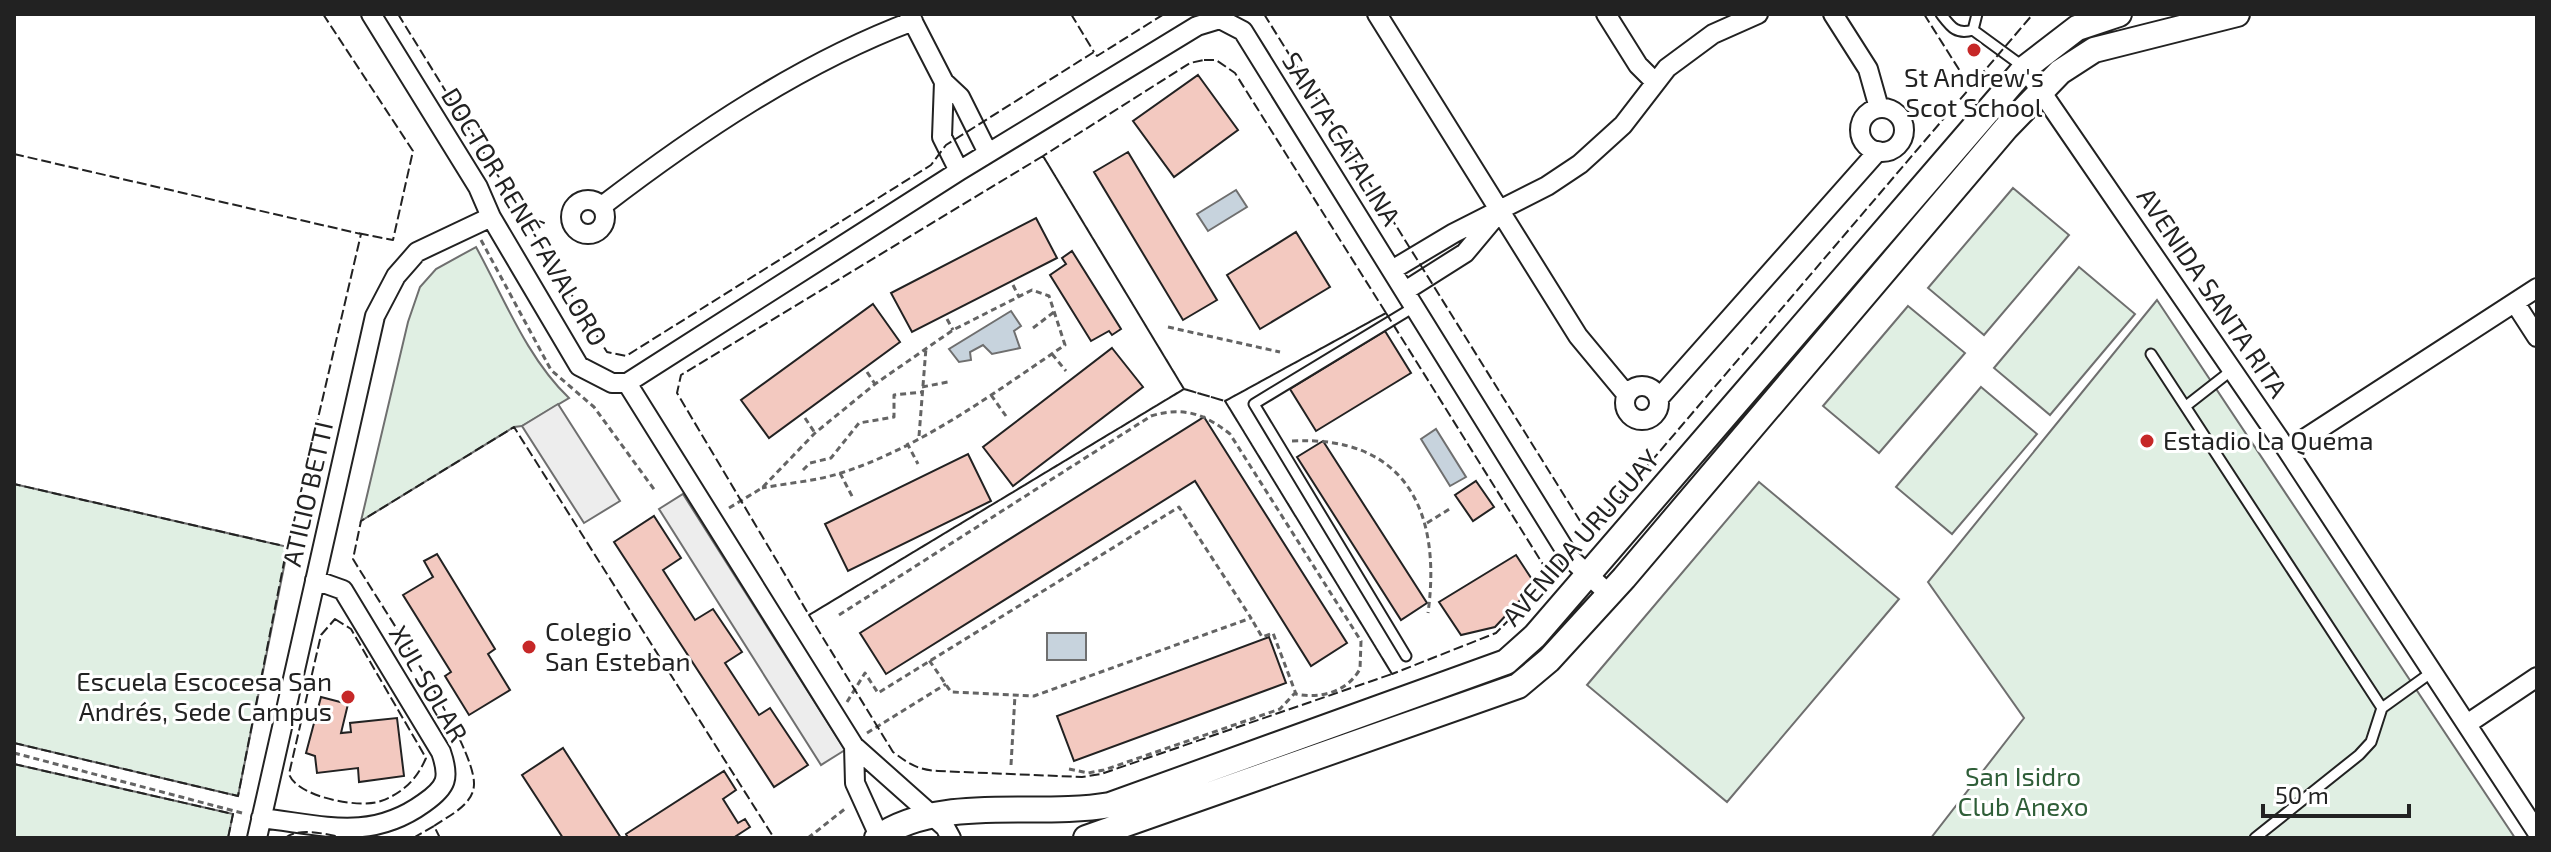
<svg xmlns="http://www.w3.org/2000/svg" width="2551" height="852" viewBox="0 0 2551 852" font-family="'Exo 2',sans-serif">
<rect width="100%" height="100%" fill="#fff"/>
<path fill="#e0efe3" stroke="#6f6f6f" stroke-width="2" d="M2013,188L2069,235L1984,335L1928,288Z
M476,247C504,298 527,358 569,398L522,426L514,427L361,521L408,322L420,287L436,269Z
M2079,267L2135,314L2050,415L1994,368Z
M2157,300L2515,838H1931L2024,718L1928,582Z
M1908,306L1965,353L1879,453L1823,406Z
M1981,387L2037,434L1952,534L1896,487Z
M1759,482L1899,599L1727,802L1587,685Z
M14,484L288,547L238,796L14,743Z
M14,764L233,814L228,838H14Z"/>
<path fill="#ededed" stroke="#6f6f6f" stroke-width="2" d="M558,404L620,501L584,523L522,426Z
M683,494L845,750L821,765L659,509Z"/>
<path fill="#c7d3dd" stroke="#6f6f6f" stroke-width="2" d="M1236,190L1247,207L1208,231L1197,214Z
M1011,311L1021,326L1014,331L1020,348L992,354L983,345L970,352L971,360L959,362L949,349Z
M1436,429L1466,477L1450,486L1421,439Z
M1047,633H1086V660H1047Z"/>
<path fill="#f3c9c0" stroke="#222" stroke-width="2" d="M1198,75L1238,130L1174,177L1133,121Z
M1128,152L1217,300L1183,320L1094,172Z
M1036,218L1057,258L912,332L891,293Z
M1296,232L1330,287L1260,329L1227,275Z
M1072,251L1121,329L1112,335L1109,331L1091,341L1050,275L1066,264L1062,258Z
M873,304L900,342L769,438L741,400Z
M1385,331L1411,373L1316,431L1290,389Z
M1112,348L1143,387L1013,486L983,447Z
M1204,417L1347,643L1311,666L1195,481L886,674L860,633Z
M1323,441L1427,603L1401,620L1297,457Z
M968,454L991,501L848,571L825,524Z
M1476,481L1494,507L1473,521L1455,495Z
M654,516L681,558L663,570L695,620L713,609L742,652L725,663L759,715L770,708L808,765L774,787L614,542Z
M437,554L495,649L488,654L510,690L469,715L445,676L451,672L403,595L433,577L424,561Z
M1516,555L1535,584L1495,627L1461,635L1439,602Z
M1269,637L1286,683L1074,761L1057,716Z
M321,697L348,704L341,733L351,732L350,723L397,718L404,776L359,782L358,768L317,773L315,756L306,753Z
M563,748L621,838H563L522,775Z
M724,771L736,790L723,799L738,823L745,819L750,827L733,838H628L626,834Z"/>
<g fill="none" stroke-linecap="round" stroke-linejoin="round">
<g stroke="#222" stroke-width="13">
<path id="lane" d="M1941,14C1951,27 1956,35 1973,30L2025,68
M1973,30L1977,14
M2151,354L2382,708
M2186,406L2232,370
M1406,656L1254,404L1414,307
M2255,838L2359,755L2371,742L2382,708L2432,672"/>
</g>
<g stroke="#222" stroke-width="22">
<path id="street" d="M371,14L478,187L491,217L579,366L612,383H627
M909,14L944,82L942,137L959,171
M1377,14L1578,336L1627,395
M1606,14L1638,65L1653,80
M1833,14L1868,69L1879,108
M2025,68L2287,450L2537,832
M944,82L960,97L988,153
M1860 130a22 22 0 1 1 44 0a22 22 0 1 1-44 0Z
M571 217a17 17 0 1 1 34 0a17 17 0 1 1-34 0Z
M602,206C696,134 801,63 913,21
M1392,270L1454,233L1547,186L1580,164L1623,125L1667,68L1713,34L1758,14
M1405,291L1465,253L1496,216
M2515,303L2537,337
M627,383L959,171L1197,26L1220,19L1243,31L1570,558L1609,594
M627,383L854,746
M1625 403a17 17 0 1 1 34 0a17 17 0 1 1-34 0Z
M1659,398L1878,151
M2287,450L2537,288
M2467,724L2537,677
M261,818C323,825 370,842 424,803C447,787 450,778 441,752L343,590L315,580
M257,838L375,316L396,276L417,252L491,217
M880,838L855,783L854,746L945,827L951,838"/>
</g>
<g stroke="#222" stroke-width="28">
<path id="secondary" d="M877,838C939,794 1035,818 1110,805L1506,662L1535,636L2025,68L2077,28L2119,14
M1086,838L1518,686L1549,660L1624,578L2006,128L2060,72L2094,50L2237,14"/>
</g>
<path stroke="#646464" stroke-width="3" stroke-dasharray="6 4" stroke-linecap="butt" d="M481,240L551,370L594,407L656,492
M1013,285L1019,297
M947,319L953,330
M1168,327L1280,352
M1033,328L1054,312
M1052,354L1066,371
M867,372L875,384
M922,387L948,382
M991,395L1006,416
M805,418L815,433
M919,436L926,348
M1292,441C1405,435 1442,511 1428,613
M907,443L918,464
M803,470L810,463L831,458L859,423L894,417V395L922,392
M840,473L853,498
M729,508L762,488L815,433L875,384L953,330L1032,290L1049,296L1065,345C995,392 922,447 841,473C816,481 788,483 762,488
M1427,523L1451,508
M839,615L1151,416C1183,406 1205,414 1230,434L1361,641L1360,669C1347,692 1321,699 1296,694L1273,633L1262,637L1251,618
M847,702L865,673L878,693L1179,507L1251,618L1034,696L951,692L929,660
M867,733L946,684
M14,753L242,813
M1011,765L1015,695
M1069,769L1088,773L1104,770L1280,709L1295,693
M808,838L846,808"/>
<use href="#lane" stroke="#fff" stroke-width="9"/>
<use href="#street" stroke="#fff" stroke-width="18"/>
<use href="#secondary" stroke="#fff" stroke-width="24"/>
<path stroke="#222" stroke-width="2" stroke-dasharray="10 4" stroke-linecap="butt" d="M323,14L413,151L393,240L357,233
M398,14L607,352L626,356L931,165L946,145L1094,52L1097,56L1164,14
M1071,14L1094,52
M1264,14L1582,524L1596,526L2033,14
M1924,14L1970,87
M1204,60H1216L1235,73L1386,313L1225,401L1184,389L1043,156L1190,63Z
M14,154L361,234L288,547L14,484
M1043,156L1184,389L809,615L677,393L681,375Z
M1386,313L1544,566L1543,585L1496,633L1392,674L1225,401Z
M1184,389L1225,401L1392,674L1101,774L1082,777L938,771C918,770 909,764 893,752L809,615Z
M335,619L351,629L426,758C417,779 403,793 381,801C360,809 297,797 289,774L321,635Z
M14,743L238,796L287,547
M14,764L233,814L228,838
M434,826C448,816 474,805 474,784C475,744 378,601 353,559L361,521L514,427L774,838
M285,838C301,826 327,835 346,838
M413,838L434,826L440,838"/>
</g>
<g fill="#c62828" stroke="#fff" stroke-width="3">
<circle cx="1974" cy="50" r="8"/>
<circle cx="2147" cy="441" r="8"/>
<circle cx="529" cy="647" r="8"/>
<circle cx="348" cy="697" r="8"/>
</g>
<g text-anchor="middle" stroke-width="6" stroke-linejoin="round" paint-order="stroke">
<g font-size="26" fill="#222" stroke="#fff" text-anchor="start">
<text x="1974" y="87" text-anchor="middle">St Andrew's<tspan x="1974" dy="30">Scot School</tspan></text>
<text x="2163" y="450">Estadio La Quema</text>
<text x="545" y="641">Colegio<tspan x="545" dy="30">San Esteban</tspan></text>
<text x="332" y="691" text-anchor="end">Escuela Escocesa San<tspan x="332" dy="30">Andrés, Sede Campus</tspan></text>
</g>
<g font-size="26" fill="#222" stroke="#fff">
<text transform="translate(1341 139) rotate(58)" y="9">SANTA CATALINA</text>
<text transform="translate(524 217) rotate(59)" y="9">DOCTOR RENÉ FAVALORO</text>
<text transform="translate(2212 293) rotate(56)" y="9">AVENIDA SANTA RITA</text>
<text transform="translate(308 494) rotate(-77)" y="9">ATILIO BETTI</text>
<text transform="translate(1581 538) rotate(-49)" y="9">AVENIDA URUGUAY</text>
<text transform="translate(428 684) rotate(60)" y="9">XUL SOLAR</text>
</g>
<g font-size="26" fill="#2f5e38" stroke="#fff">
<text x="2023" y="786">San Isidro<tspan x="2023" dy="30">Club Anexo</tspan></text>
</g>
</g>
<rect width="2551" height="852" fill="none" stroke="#222222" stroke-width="32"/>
<path d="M2263 804v12h146v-12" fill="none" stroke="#222222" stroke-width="4"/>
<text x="2275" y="804" font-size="24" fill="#222222" stroke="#ffffff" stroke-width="6" paint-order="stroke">50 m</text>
</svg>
